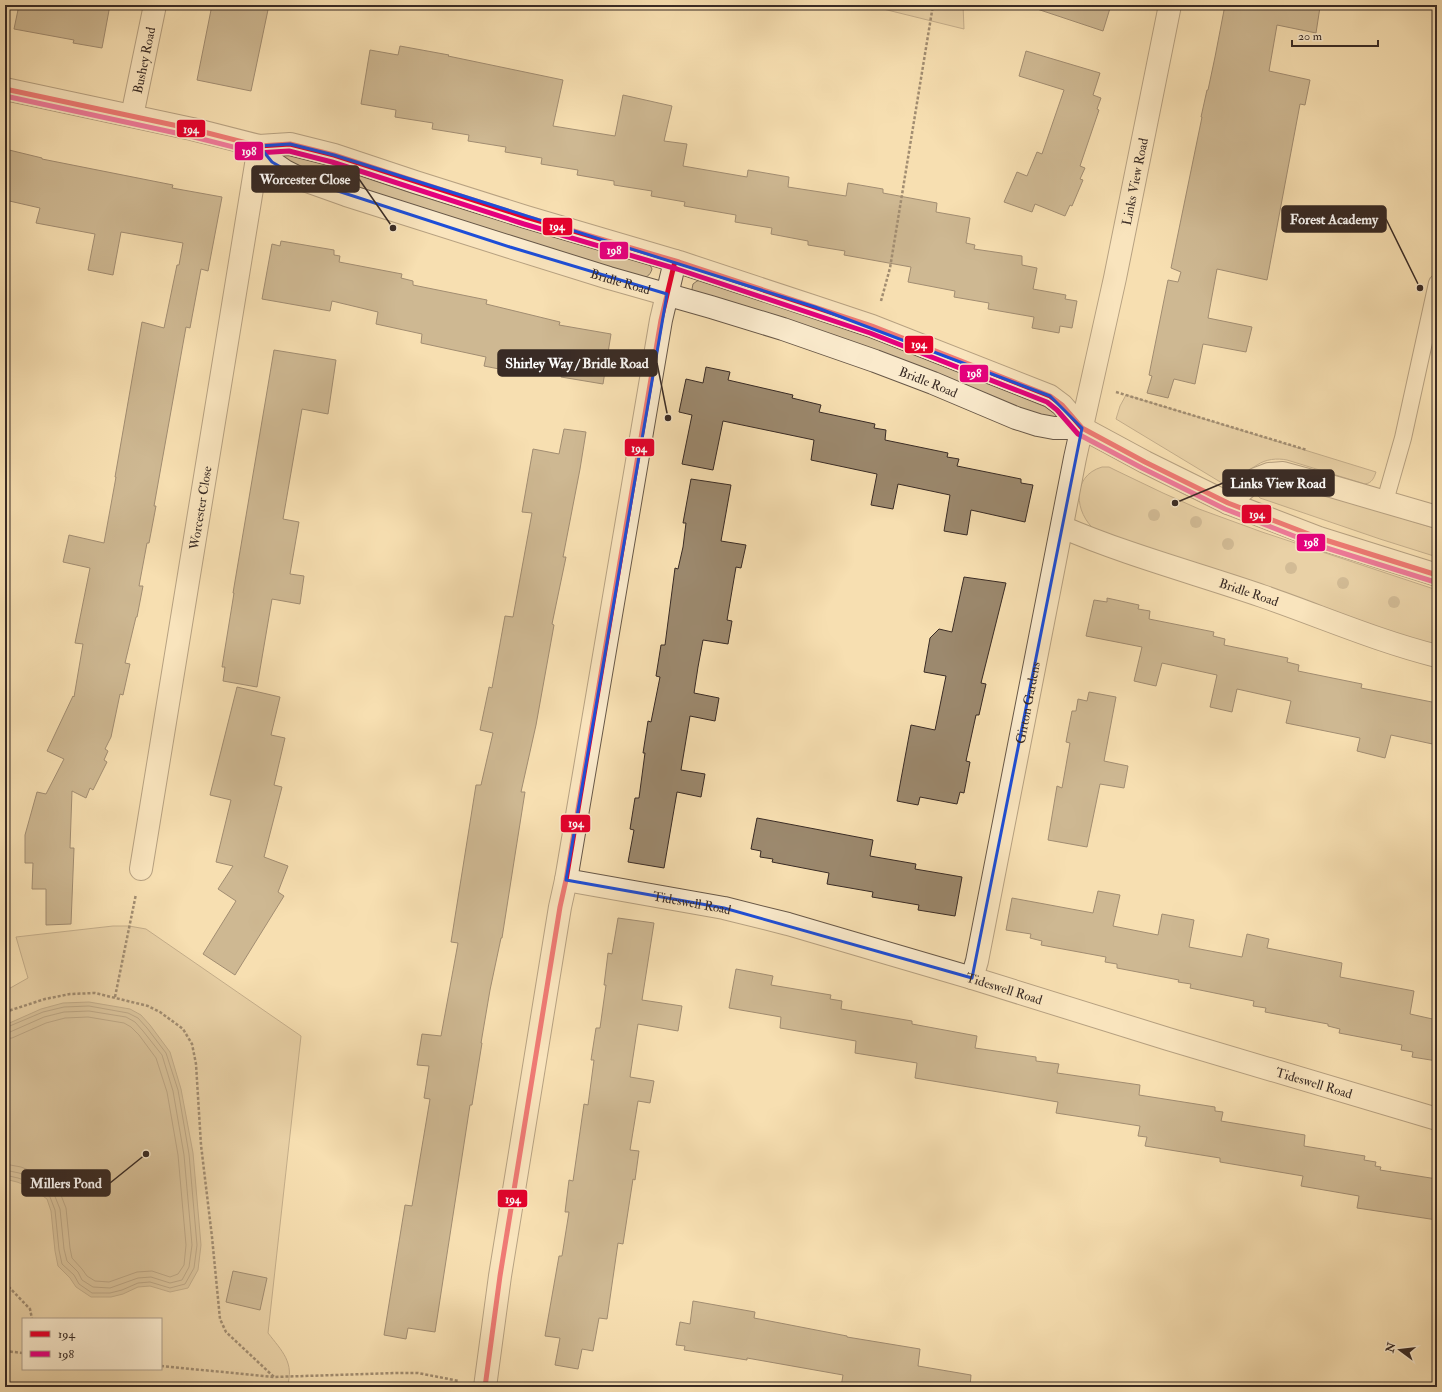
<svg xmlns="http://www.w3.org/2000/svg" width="1442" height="1392" viewBox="0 0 1442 1392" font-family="'IM FELL Double Pica',serif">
<rect width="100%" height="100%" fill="#f7dfb1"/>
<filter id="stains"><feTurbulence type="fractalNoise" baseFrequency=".005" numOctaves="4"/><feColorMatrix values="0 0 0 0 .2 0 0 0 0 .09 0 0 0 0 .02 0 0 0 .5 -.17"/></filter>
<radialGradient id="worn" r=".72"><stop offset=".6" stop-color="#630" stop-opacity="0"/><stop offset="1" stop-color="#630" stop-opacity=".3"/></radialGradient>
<path fill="#d7c099" stroke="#88765f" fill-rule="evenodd" d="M867,5H963L964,29Z
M284,153L316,161L430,198L645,262L650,265L652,269C650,276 646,278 639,278L280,163V155Z
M702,280L778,305L960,369L1051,408L1058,417L1051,420L694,292L692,289L693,284L697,281Z
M1126,395L1376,472C1374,478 1372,483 1365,484L1287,460C1277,458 1266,459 1257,465C1245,472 1237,485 1222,483L1116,419L1120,406Z
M1102,467H1109L1115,470L1163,493L1199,509L1262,532L1437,590V648L1096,531C1074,513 1071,476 1102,467Z
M1274,483L1284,484L1333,497L1437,529V557L1380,539L1260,498L1257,495L1258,492L1264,487Z
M113,926H129L146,929L301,1036L268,1333C282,1351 295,1363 287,1387H5V991L28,978L16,937ZM23,1319H161V1369H23Z"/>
<path fill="#b6a281" stroke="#84725c" d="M89,1002L130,1009L141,1015L150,1025L170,1052L181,1089L193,1153L201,1245L198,1270L188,1288L170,1292L150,1286L138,1287L123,1294L111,1297H91L76,1287L70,1278L58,1266L55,1251L51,1211L47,1199L30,1187L17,1182L5,1179V1025L41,1009L63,1003Z"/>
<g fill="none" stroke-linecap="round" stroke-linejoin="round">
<path stroke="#786653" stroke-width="1" d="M5,1028L43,1012L64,1007L89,1006L128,1013L138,1018L147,1028L166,1053L178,1090L189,1154L197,1245L194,1268L185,1284L170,1288L150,1282L138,1283L122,1290L110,1293H92L79,1284L74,1275L62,1264L59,1250L55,1210L50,1197L32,1183L18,1178L5,1175
M5,1033L10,1032L44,1017L64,1012L89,1011L126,1017L135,1022L143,1031L162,1055L173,1091L184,1155L192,1245L189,1267L182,1280L170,1283L151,1277L138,1278L110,1288L93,1287L82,1280L78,1272L67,1261L64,1249L60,1209L54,1194L34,1178L19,1173L5,1170
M5,1039L12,1038L46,1023L65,1018L88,1017L124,1023L131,1027L139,1035L156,1058L167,1092L178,1155L186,1245L184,1265L178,1274L170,1277L152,1271L137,1272L109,1282L95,1281L87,1276L82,1269L72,1258L70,1248L66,1208L59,1190L36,1173L21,1167L5,1164"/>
</g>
<path fill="#9c896e" stroke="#392b25" d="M19,5H110L102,48L73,43L74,40L14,29Z
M212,5H269L251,91L197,80Z
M1037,5H1111L1103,31L1037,9Z
M1225,5H1309L1320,7L1316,33L1277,25L1269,71L1310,80L1305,105L1300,104L1267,280L1217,269L1208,318L1252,327L1246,352L1203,344L1195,384L1174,379L1168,398L1147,393L1152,376L1149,375L1168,280L1178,282L1181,272L1171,268L1202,117H1201L1207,90H1208L1215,57Z
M400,46L449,55L448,56L563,80L553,126L615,136L623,95L672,106L664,141L687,144L683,166L747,177L748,170L789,177L788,187L846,196L848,183L883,189V193L937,203L936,212L970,218L966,243L975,245L974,249L1022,256V265L1037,268L1033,289L1066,295L1065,299L1077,301L1072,328L1060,326L1059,333L1032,328L1034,317L988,309L989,303L954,297L955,291L908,282L911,267L844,255L845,251L808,245V241L771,234L772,228L735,222L736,215L684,206L685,202L651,196L652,191L614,185V181L577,175L578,170L541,164L542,158L505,152L506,147L468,141L469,135L432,129L433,123L395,117L396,110L361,104L370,50L398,55Z
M1026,51L1100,73L1093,95L1101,98L1097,109L1099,110L1080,166L1085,168L1080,179L1083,180L1072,206L1070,205L1065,216L1035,204L1032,212L1004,202L1017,172L1027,176L1037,152L1042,154L1064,90L1019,76Z
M5,149L42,158V159L173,185L172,188L222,197L208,271L201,269L190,328L186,327L154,506H156L149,543H147L139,586H143L137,617H136L125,663L130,664L123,695L120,694L111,737L105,749L108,751L104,760L107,762L93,790L90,788L86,798L72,791L70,848H74L71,924L46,925V889H32L33,863H25V835L37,792L46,794L64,759L47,751L73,696L74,697L83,644L75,643L90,568L63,562L69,535L104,543L116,477H115L142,322L164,328L177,265H179L183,243L121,232L113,275L88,270L95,234L36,223L40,208L5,200Z
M281,241L334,250V255L340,256L339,262L402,274L401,278L413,281V285L487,300L486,304L560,322L559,325L611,334L603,384L561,377L563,364L512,353L509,371L484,366L486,357L421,343L422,334L376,324L378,312L332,301L330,311L262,299L272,244L280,246Z
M274,350L336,360L328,414L302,409L283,519L299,522L290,574L304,576L300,604L272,599L257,687L223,681L225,667H222L234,593H233Z
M706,367L730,372L728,380L793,395L792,398L821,405L819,412L875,424L874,428L886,430L885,440L948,453L947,457L959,459L957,466L1021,479V483L1033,485L1025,522L971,510L967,535L944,531L950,495L898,484L893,509L871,505L877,474L811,460L814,440L723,421L713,470L682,464L692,415L679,412L686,379L703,383Z
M564,429L586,432L580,469L563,557H566L552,624L554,625L536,725L521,792H525L515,855L502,938H501L490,990L481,1043H482L472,1105H470L435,1332L408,1328L406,1339L384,1335L405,1205L412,1206L430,1099L424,1098L429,1066L417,1065L422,1034L441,1036L458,943L451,942L476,785H481L493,733L480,730L489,687L492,688L505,616L513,617L532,513L522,512L533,449L559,454Z
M691,479L731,485L721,541L746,545L741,568L736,567L727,620L732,621L728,644L703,640L698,667L694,693L719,698L715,721L690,716L681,770L705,774L701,797L677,792L664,868L628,862L634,830L630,829L635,798H639L645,753H643L648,721L651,722L660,677L656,676L661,645H665L675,568L678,569L683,547L686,523H683Z
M964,577L1006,583L981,683L986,684L979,715H976L966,761L970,762L964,793L960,792L957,804L920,797L918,805L897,801L911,725L935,730L946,676L924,672L930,638L939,629L952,632Z
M1107,598L1139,605L1138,609L1150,611L1149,619L1214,632L1213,636L1225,639L1224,645L1288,658L1287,662L1299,665L1298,671L1362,684L1361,688L1437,703V745L1391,735L1385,758L1357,751L1360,738L1286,723L1291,701L1237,689L1232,712L1210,707L1217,675L1162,663L1156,686L1134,681L1142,647L1086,636L1094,600L1107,602Z
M237,687L280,697L271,735L285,738L274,785L282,787L264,857L288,866L278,892L284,896L235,975L203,954L236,901L218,889L233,866L216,862L231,800L210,795Z
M1089,692L1116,697L1104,761L1128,766L1124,788L1100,784L1087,847L1048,840L1057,786L1062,788L1070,743L1066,742L1072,711H1076L1078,699L1087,701Z
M757,818L873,840L870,856L916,864L915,869L962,877L955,916L918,910L919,905L872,897L873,892L827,884L829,873L772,862L773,859L760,857L761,851L751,849Z
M1098,891L1120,895L1113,926L1158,935L1162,914L1194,920L1189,947L1242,957L1247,934L1269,939L1267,948L1342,963L1340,977L1414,991L1410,1014L1437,1020V1061L1412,1057L1413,1052L1401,1050L1402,1045L1339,1033L1340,1029L1328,1026V1024L1265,1012L1266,1008L1253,1006L1254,1001L1190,988L1191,984L1178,982L1179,980L1117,968V964L1105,962L1106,957L1041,945L1042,941L1030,938L1031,934L1006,930L1012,898L1093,913Z
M618,918L654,923L642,1000L682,1006L678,1031L638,1024L630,1077L654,1081L650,1103L638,1101L630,1150L639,1151L635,1180L633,1179L623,1244L618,1243L607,1319L599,1318L593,1351L582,1349L578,1369L555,1365L560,1338L545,1336L559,1256H562L569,1212H565L569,1180L573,1181L584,1104L588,1105L594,1060H591L596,1028H600L606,985H604L608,953L612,954Z
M736,969L773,976L771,985L831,995L830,999L842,1001L841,1009L912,1021V1024L977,1036L975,1048L1036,1057V1061L1059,1064L1057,1073L1140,1085L1139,1095L1215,1107V1111L1223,1112L1221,1121L1305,1135L1304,1146L1365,1156L1364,1160L1376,1162L1375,1166L1381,1167L1380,1170L1437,1179V1220L1357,1208L1359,1196L1301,1186L1303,1176L1220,1162V1158L1145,1146L1147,1137L1138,1136L1140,1126L1056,1113L1058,1102L915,1078L917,1063L855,1053L856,1041L780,1028L781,1017L729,1008Z
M233,1271L267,1278L260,1310L226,1302Z
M693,1301L755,1312L754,1318L847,1336V1337L920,1349L918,1366L971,1375L970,1387H841L843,1375L747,1358V1360L684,1350L685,1346L676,1345L680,1322L690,1324Z"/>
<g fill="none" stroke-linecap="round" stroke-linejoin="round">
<g stroke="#685848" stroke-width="18">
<path id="lane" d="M1385,501L1403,438L1437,283"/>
</g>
<g stroke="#685848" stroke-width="24">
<g id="street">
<path d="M5,89L192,129L259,146L290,144L334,155L415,182L526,217L679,262L815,307L872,326L1050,396L1062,405L1082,428L1145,462L1228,503L1319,538L1437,575"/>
<path id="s1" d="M132,116L155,5"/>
<path id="s2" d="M259,146L272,162L285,171L301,179L346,195L510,247L609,278L711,307L783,329L875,361L933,383L1016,418L1038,425L1054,428H1082"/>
<path d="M1228,503L1256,479L1269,474L1283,473L1334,487L1437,517"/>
<path id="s3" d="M1062,527C1127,555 1195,573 1262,596C1320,616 1377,641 1437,656"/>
<path id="s4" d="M141,869L259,146"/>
<path id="s5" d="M566,880L724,908L788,924L972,978L1168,1039L1437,1119"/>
<path id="s6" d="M972,978L977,961L1075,458L1115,278L1170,5"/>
<path d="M485,1387L500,1276L560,907L566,880L661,320L675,261"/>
</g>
</g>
<path stroke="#392b25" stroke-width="2.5" stroke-dasharray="3 2" stroke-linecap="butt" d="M881,301L890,268L933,5
M1116,392L1307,450
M115,997L136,894
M5,1012L45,999L70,994L95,993L148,1006L160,1012L183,1029L192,1044L196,1064L201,1145L212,1237L220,1319L226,1332L274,1377
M5,1283L30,1309L32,1319
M5,1351L23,1353
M161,1366L274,1377L396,1373H418L459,1381"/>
<use href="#lane" stroke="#faeacc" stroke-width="16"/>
<use href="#street" stroke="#faeacc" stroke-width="22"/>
<g stroke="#faeacc" stroke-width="8">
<path id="bus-1" d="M5,89L192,129L259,146L290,144L334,155L526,217L679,262L872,326L1050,396L1062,405L1082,428L1145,462L1228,503L1319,538L1437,575
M485,1387L500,1276L560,907L566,880L661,320L675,261"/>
</g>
<g stroke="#faeacc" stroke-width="8">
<path id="bus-2" d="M5,96L190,136L257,153L289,151L332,162L524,224L677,269L870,333L1047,402L1057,410L1078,434L1142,468L1225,509L1317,545L1435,582"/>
</g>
<use href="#bus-1" stroke="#e4002b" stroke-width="5"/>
<use href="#bus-2" stroke="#e5007d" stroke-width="5"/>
</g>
<g fill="#a49074">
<circle cx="1154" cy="515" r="6"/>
<circle cx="1196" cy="522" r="6"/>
<circle cx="1228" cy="544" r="6"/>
<circle cx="1291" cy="568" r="6"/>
<circle cx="1343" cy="583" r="6"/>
<circle cx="1394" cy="602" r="6"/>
</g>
<path d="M0 0H1442V1392H0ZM290,144L334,155L815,307L1050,396L1082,428L972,978L724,908L566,880L667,294L510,247L301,179L272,162L259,146Z" fill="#f7dfb1" fill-opacity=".55" fill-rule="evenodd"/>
<path fill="none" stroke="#1d4ed8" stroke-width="3" stroke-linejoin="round" d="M290,144L334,155L815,307L1050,396L1082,428L972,978L724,908L566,880L667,294L510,247L301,179L272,162L259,146Z"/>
<g text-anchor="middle" stroke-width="3.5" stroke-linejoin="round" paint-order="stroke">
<g font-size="13" fill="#392b25" stroke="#faeacc">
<text dy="5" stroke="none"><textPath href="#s1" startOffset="57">Bushey Road</textPath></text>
<text dy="5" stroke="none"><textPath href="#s6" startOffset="813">Links View Road</textPath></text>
<text dy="5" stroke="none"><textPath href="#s2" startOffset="390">Bridle Road</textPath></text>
<text dy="5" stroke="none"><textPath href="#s2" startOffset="714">Bridle Road</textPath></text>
<text dy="5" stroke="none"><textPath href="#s4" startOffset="366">Worcester Close</textPath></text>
<text dy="5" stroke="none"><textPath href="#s3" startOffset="198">Bridle Road</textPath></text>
<text dy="5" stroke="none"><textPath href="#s6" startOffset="281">Girton Gardens</textPath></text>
<text dy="5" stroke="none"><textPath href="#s5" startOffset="128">Tideswell Road</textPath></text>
<text dy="5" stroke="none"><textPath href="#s5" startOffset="452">Tideswell Road</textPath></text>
<text dy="5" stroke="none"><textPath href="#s5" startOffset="776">Tideswell Road</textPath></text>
</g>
</g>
<path fill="none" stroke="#392b25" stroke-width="1.5" d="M393 228L359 179M1420 288L1386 219M668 418L657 363M1175 503L1223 483M146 1154L110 1183"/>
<g fill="#392b25" stroke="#faeacc" stroke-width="1.5">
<circle cx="393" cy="228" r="4"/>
<circle cx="1420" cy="288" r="4"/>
<circle cx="668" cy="418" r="4"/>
<circle cx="1175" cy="503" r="4"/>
<circle cx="146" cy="1154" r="4"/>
</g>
<g fill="#392b25" stroke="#392b25" stroke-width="1.5">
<rect x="252" y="166" width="107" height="26" rx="4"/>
<rect x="1282" y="206" width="104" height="26" rx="4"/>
<rect x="498" y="350" width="159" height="26" rx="4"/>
<rect x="1223" y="470" width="111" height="26" rx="4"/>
<rect x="22" y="1170" width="88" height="26" rx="4"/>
</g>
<g font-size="14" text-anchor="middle" font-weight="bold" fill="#fff">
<text x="305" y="184">Worcester Close</text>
<text x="1334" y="224">Forest Academy</text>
<text x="577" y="368">Shirley Way / Bridle Road</text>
<text x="1278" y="488">Links View Road</text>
<text x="66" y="1188">Millers Pond</text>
</g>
<g stroke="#faeacc" stroke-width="1.5">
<rect x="176" y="119" width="30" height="19" rx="4" fill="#e4002b"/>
<rect x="234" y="141" width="30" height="20" rx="4" fill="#e5007d"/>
<rect x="542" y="217" width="31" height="19" rx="4" fill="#e4002b"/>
<rect x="599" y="241" width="30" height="19" rx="4" fill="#e5007d"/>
<rect x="904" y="335" width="30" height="19" rx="4" fill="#e4002b"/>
<rect x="959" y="364" width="30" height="19" rx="4" fill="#e5007d"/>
<rect x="624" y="438" width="31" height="19" rx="4" fill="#e4002b"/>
<rect x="1241" y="504" width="31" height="20" rx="4" fill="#e4002b"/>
<rect x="1296" y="533" width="30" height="19" rx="4" fill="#e5007d"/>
<rect x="560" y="814" width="31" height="19" rx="4" fill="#e4002b"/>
<rect x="497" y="1189" width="31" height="19" rx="4" fill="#e4002b"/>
</g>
<g font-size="11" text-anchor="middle" font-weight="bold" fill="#fff">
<text x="191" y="133">194</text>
<text x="249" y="155">198</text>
<text x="557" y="230">194</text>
<text x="614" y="254">198</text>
<text x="919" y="348">194</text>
<text x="974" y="377">198</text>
<text x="639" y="452">194</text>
<text x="1257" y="518">194</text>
<text x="1311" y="546">198</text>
<text x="576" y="827">194</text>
<text x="513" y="1203">194</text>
</g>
<rect width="1442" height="1392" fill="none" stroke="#f7dfb1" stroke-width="20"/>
<rect x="6" y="6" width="1430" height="1380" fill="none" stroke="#392b25" stroke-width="2"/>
<rect x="10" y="10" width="1422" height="1372" fill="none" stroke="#392b25"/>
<rect x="22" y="1318" width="140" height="52" fill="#faeacc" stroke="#ad9e89"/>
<rect x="30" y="1331" width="20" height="6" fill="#e4002b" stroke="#ad9e89"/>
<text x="58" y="1338" font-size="12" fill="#392b25">194</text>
<rect x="30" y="1351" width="20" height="6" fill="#e5007d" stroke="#ad9e89"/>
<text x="58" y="1358" font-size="12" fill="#392b25">198</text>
<g transform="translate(1400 1350) rotate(285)" stroke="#faeacc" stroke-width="3" paint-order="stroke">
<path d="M0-3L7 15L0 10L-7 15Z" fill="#392b25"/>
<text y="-6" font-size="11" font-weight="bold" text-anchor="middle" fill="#392b25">N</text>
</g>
<path d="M1292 40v6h86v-6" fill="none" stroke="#392b25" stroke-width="2"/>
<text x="1298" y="40" font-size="12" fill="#392b25" stroke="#faeacc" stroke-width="3" paint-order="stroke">20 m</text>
<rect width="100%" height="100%" filter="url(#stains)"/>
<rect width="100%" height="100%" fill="url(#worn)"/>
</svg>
